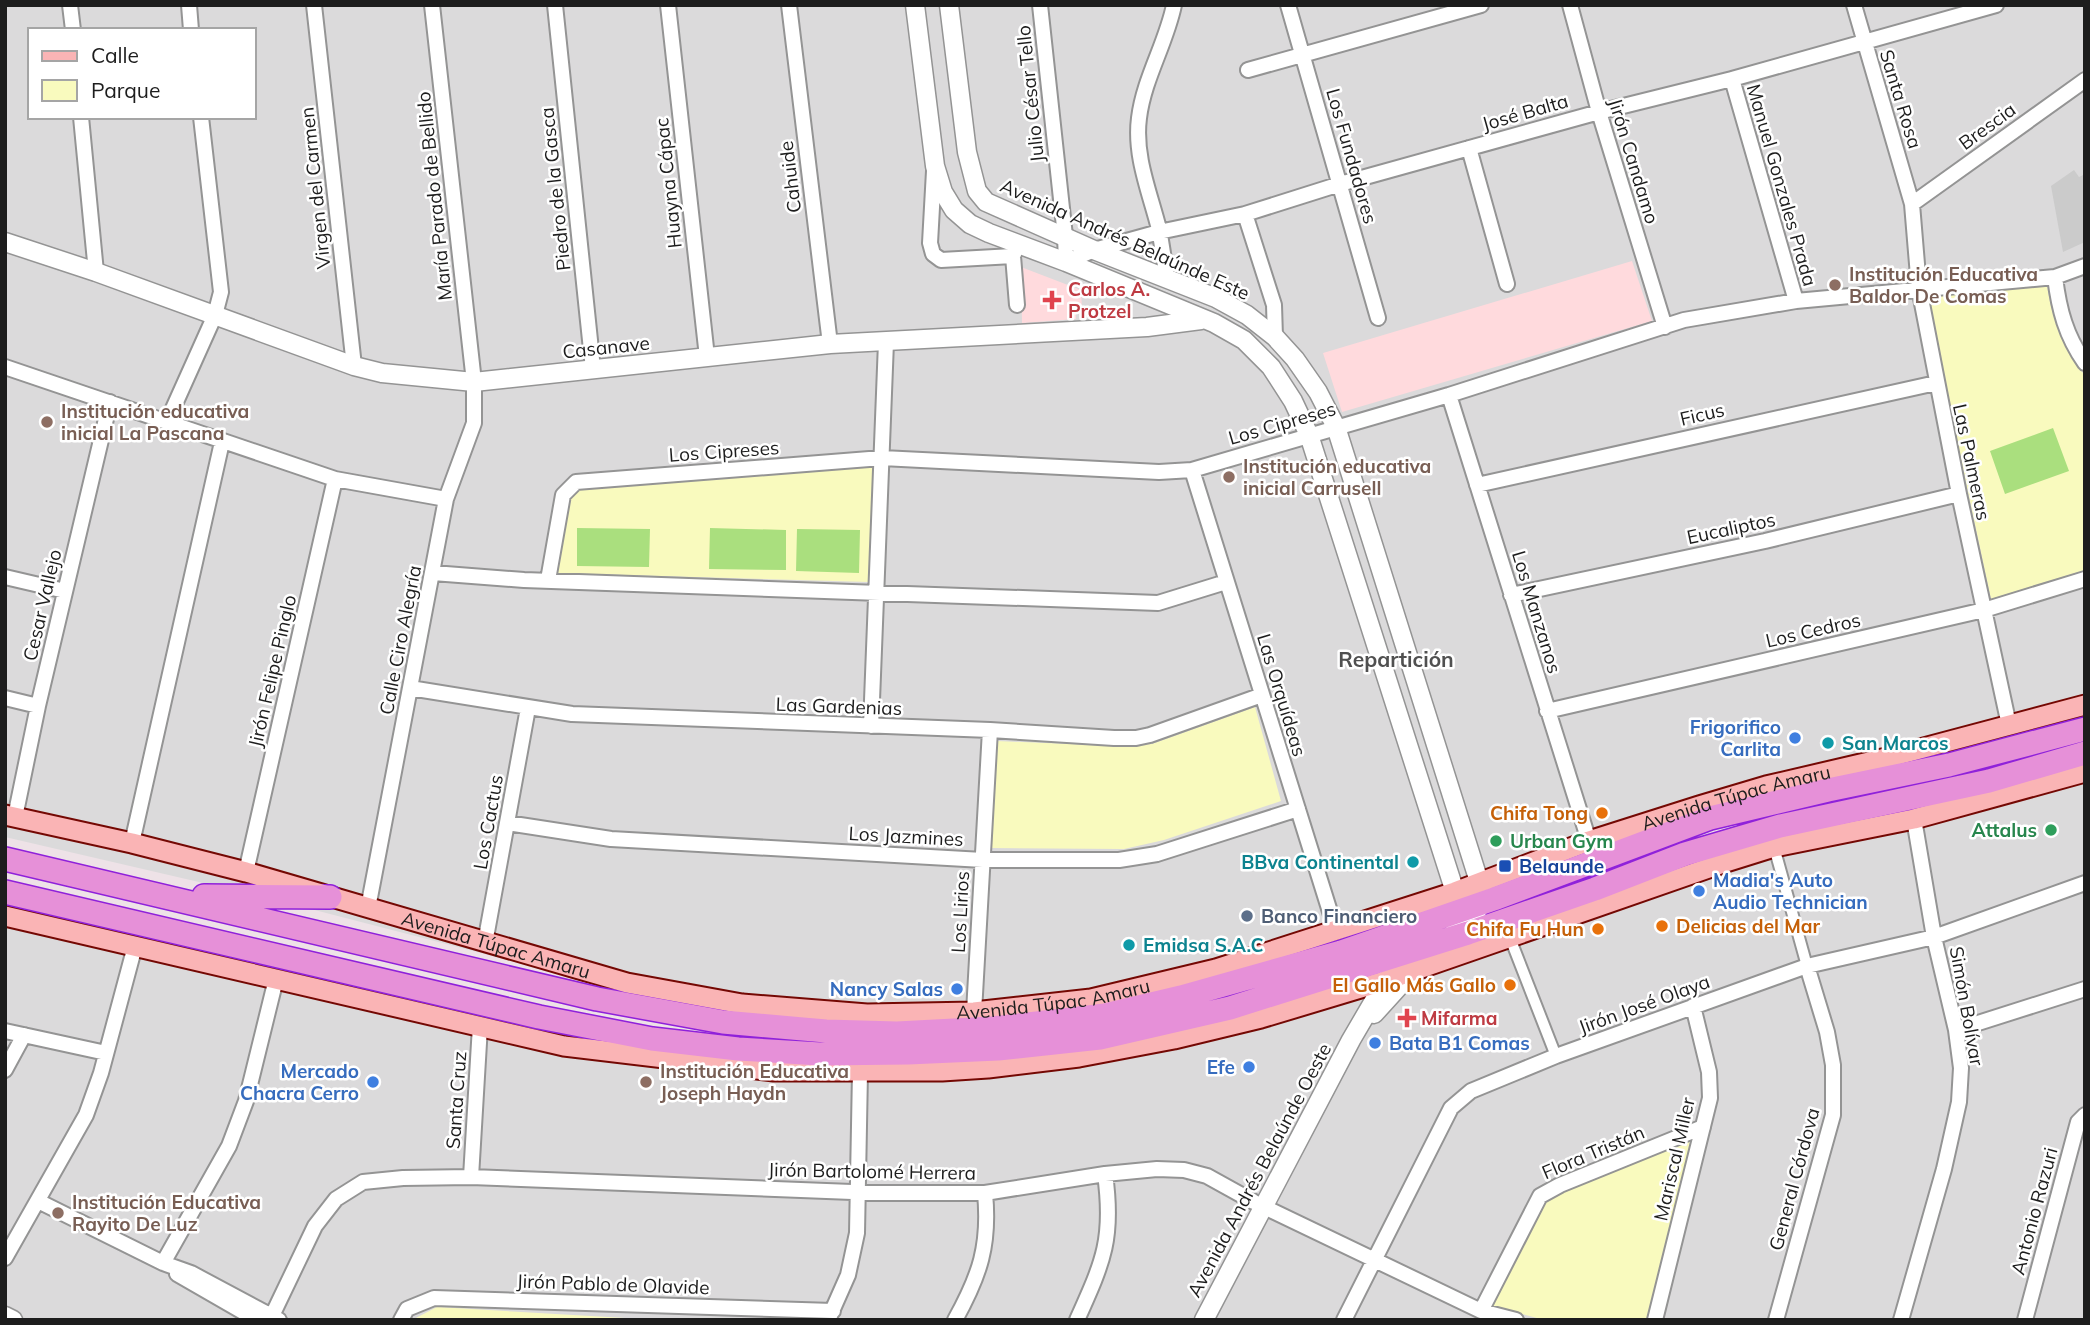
<svg xmlns="http://www.w3.org/2000/svg" width="2090" height="1325" viewBox="0 0 2090 1325" font-family="Mulish,sans-serif">
<rect width="100%" height="100%" fill="#eee2e7"/>
<path fill="#dbdadb" fill-rule="evenodd" d="M5,5H2085V713L1756,794L1279,956L963,1018L585,980L272,899L5,837ZM30,30H254V117H30Z
M2085,762V1320H5V903L542,1031L631,1046L1050,1058L1702,859Z"/>
<path fill="#ffdadd" d="M1632,261L1652,321L1342,412L1323,353Z
M1021,267L1081,290L1082,309L1076,310V319L1022,323Z"/>
<path fill="#cbcbcb" d="M2074,170L2079,177L2085,174V242L2063,252L2051,186Z"/>
<path fill="#f9fabe" d="M2047,285C2052,321 2064,347 2085,376V570L1991,599L1926,296Z
M873,467L869,582L557,573L571,498L582,488Z
M1255,707L1281,801L1164,840L1124,849L989,848L997,741L1116,746L1152,744Z
M1694,1138L1648,1320H1544L1493,1306L1542,1205L1552,1197Z
M437,1307L660,1320H412Z"/>
<path fill="#aadf7e" d="M2053,428L2069,471L2005,494L1990,451Z
M577,528L650,529L649,567L577,566Z
M710,528L786,530V570L709,569Z
M797,529L860,530L859,573L796,571Z"/>
<g fill="none" stroke-linecap="round" stroke-linejoin="round">
<g stroke="#949494" stroke-width="14">
<path id="pedestrian" d="M1774,847L1807,966
M1510,938L1556,1056"/>
</g>
<g stroke="#949494" stroke-width="18">
<path id="minor" d="M70,5L73,30
M189,5L191,30
M314,5L354,366
M555,5L593,369
M668,5L707,357
M789,5L830,344
M1040,5L1065,236L1066,262L1094,250L1159,232L1245,214L1340,184L1599,112L1732,79L1996,5
M1288,5L1378,318
M1570,5L1599,112L1665,327
M1854,5L1912,204L1919,288L1959,494L2009,725
M1248,70L1481,5
M1732,79L1796,301
M81,117L96,272
M1469,148L1507,284
M934,171L930,243L933,254L941,260L1013,256L1018,245
M1912,204L2085,80
M1245,214L1274,305L1275,337
M1013,256L1017,305
M1167,277C1164,261 1162,245 1159,229C1150,193 1134,156 1139,118C1144,78 1166,44 1174,5
M2055,277C2059,310 2066,336 2085,363
M5,367L335,479L446,499
M1449,395L1589,841
M167,422L215,315L221,292L201,117
M1192,470L1336,931
M1477,485L1936,383
M433,573L524,580L1158,603L1226,582
M5,577L65,591
M548,580L563,495L576,482L882,458L1159,472L1192,470L1449,395L1684,320L1796,301L2055,277L2085,266
M1511,595L1765,541L1959,494
M410,688L572,714L990,730L1114,738H1136L1150,735L1262,695
M5,698L38,706
M1547,711L1984,610L2085,579
M871,726L886,342
M15,817L38,706L110,402
M507,823L611,839L983,860H1119L1157,854L1298,809
M132,843L222,442
M246,872L335,479
M368,908L446,499L474,423V382L432,5
M485,943L528,708
M974,1012L990,730
M1956,1030L2085,989
M5,1031L106,1053
M5,1070L24,1035
M471,1177L480,1026
M38,1201L163,1263L191,1273L279,1320
M5,1258L86,1115L101,1073L135,946
M163,1263L229,1146L246,1101L276,979
M177,1274L257,1320
M1481,1311L1540,1196L1560,1185L1703,1127
M829,1318L848,1275L857,1233L860,1072
M270,1320L315,1226L336,1199L363,1182L403,1178L471,1177L878,1193H985L1105,1174L1157,1169L1184,1170L1207,1176L1254,1202L1481,1311L1516,1320
M401,1320L407,1309L434,1298L833,1311
M955,1320C980,1275 990,1245 985,1193
M1077,1320C1103,1262 1114,1239 1105,1174
M1344,1320L1451,1108L1471,1091L1556,1056L1807,966L1934,937L2085,883
M1655,1320L1710,1098L1709,1072L1693,1006
M1776,1320L1833,1115V1065L1827,1032L1807,966
M1901,1320L1944,1169L1959,1102L1961,1068L1956,1030L1934,937L1914,819
M2025,1320L2078,1122L2085,1115"/>
</g>
<g stroke="#949494" stroke-width="21">
<path id="tertiary" d="M915,5L935,166L943,192L954,210L970,224L989,233L1066,262L1214,323L1244,340L1271,367L1293,401L1309,435L1455,892L1451,903
M949,5L967,152L977,191L986,202L1094,250L1216,298L1247,315L1275,337L1295,359L1318,392L1336,427L1482,891C1485,912 1464,924 1450,936
M5,242L96,272L354,366L382,373L474,382L830,344L1147,327L1201,320
M1374,1014L1414,970
M5,1316L13,1320
M1204,1320L1351,1040L1389,975"/>
</g>
<g stroke="#740803" stroke-width="23">
<g id="secondary">
<path id="s1" d="M5,815L132,843L246,872L627,983L742,1004L867,1014L974,1012L1091,999L1216,969L1455,892L1589,841L1699,806L1766,786L1882,759L2085,705"/>
<path d="M5,916L564,1046L774,1071H942L988,1068L1079,1057L1174,1039L1261,1018L1384,981L1726,862L1774,847L1914,819L2085,772"/>
</g>
</g>
<g stroke="#8f21da" stroke-width="26">
<path id="trunk" d="M5,859L597,999L723,1022L826,1031L897,1033L992,1028L1105,1015L1181,997L1341,952L1494,899L1710,818L1828,790L1949,765L2085,729
M5,892L539,1017L652,1039L738,1049L820,1054L908,1053L998,1049L1100,1038L1230,1008L1468,933L1595,889L1685,854L1780,826L1989,781L2085,753
M204,896L330,897"/>
</g>
<use href="#pedestrian" stroke="#fff" stroke-width="10"/>
<use href="#minor" stroke="#fff" stroke-width="14"/>
<use href="#tertiary" stroke="#fff" stroke-width="18"/>
<use href="#secondary" stroke="#fab4b5" stroke-width="19"/>
<use href="#trunk" stroke="#e690d8" stroke-width="23"/>
</g>
<g fill="#8d6e63" stroke="#fff" stroke-width="2.5">
<circle cx="1835" cy="285" r="7"/>
<circle cx="47" cy="422" r="7"/>
<circle cx="1229" cy="477" r="7"/>
<circle cx="646" cy="1082" r="7"/>
<circle cx="58" cy="1213" r="7"/>
</g>
<g fill="#e0444e" stroke="#fff" stroke-width="2.5">
<path d="M1048.5 289.5h7v7h7v7h-7v7h-7v-7h-7v-7h7z"/>
<path d="M1403.5 1007.5h7v7h7v7h-7v7h-7v-7h-7v-7h7z"/>
</g>
<g fill="#3f7fe0" stroke="#fff" stroke-width="2.5">
<circle cx="1795" cy="738" r="7"/>
<circle cx="1699" cy="891" r="7"/>
<circle cx="957" cy="989" r="7"/>
<circle cx="1375" cy="1043" r="7"/>
<circle cx="1249" cy="1067" r="7"/>
<circle cx="373" cy="1082" r="7"/>
</g>
<g fill="#0f9aa8" stroke="#fff" stroke-width="2.5">
<circle cx="1828" cy="743" r="7"/>
<circle cx="1413" cy="862" r="7"/>
<circle cx="1129" cy="945" r="7"/>
</g>
<g fill="#e8710a" stroke="#fff" stroke-width="2.5">
<circle cx="1602" cy="813" r="7"/>
<circle cx="1662" cy="926" r="7"/>
<circle cx="1598" cy="929" r="7"/>
<circle cx="1510" cy="985" r="7"/>
</g>
<g fill="#2e9e5b" stroke="#fff" stroke-width="2.5">
<circle cx="2051" cy="830" r="7"/>
<circle cx="1496" cy="841" r="7"/>
</g>
<rect fill="#1a4fb4" stroke="#fff" stroke-width="2.5" x="1498" y="859" width="14" height="14" rx="3.5"/>
<circle fill="#5c6f8a" stroke="#fff" stroke-width="2.5" cx="1247" cy="916" r="7"/>
<g text-anchor="middle" stroke-width="5" stroke-linejoin="round" paint-order="stroke">
<g font-size="19" fill="#1d1d1d" stroke="#fff">
<text transform="translate(1030 94) rotate(-96)" y="7">Julio César Tello</text>
<text transform="translate(1901 99) rotate(73)" y="7">Santa Rosa</text>
<text transform="translate(1525 112) rotate(-16)" y="7">José Balta</text>
<text transform="translate(1987 126) rotate(-36)" y="7">Brescia</text>
<text transform="translate(1352 156) rotate(74)" y="7">Los Fundadores</text>
<text transform="translate(1634 161) rotate(73)" y="7">Jirón Candamo</text>
<text transform="translate(790 177) rotate(-97)" y="7">Cahuide</text>
<text transform="translate(668 183) rotate(-96)" y="7">Huayna Cápac</text>
<text transform="translate(1782 185) rotate(74)" y="7">Manuel Gonzales Prada</text>
<text transform="translate(315 188) rotate(-96)" y="7">Virgen del Carmen</text>
<text transform="translate(555 189) rotate(-96)" y="7">Piedro de la Gasca</text>
<text transform="translate(434 196) rotate(-96)" y="7">María Parado de Bellido</text>
<text transform="translate(1125 239) rotate(24)" y="7">Avenida Andrés Belaúnde Este</text>
<text transform="translate(606 347) rotate(-6)" y="7">Casanave</text>
<text transform="translate(1702 414) rotate(-13)" y="7">Ficus</text>
<text transform="translate(1282 423) rotate(-16)" y="7">Los Cipreses</text>
<text transform="translate(724 451) rotate(-4)" y="7">Los Cipreses</text>
<text transform="translate(1972 462) rotate(78)" y="7">Las Palmeras</text>
<text transform="translate(1731 528) rotate(-12)" y="7">Eucaliptos</text>
<text transform="translate(42 605) rotate(-77)" y="7">Cesar Vallejo</text>
<text transform="translate(1537 612) rotate(73)" y="7">Los Manzanos</text>
<text transform="translate(1813 630) rotate(-13)" y="7">Los Cedros</text>
<text transform="translate(400 640) rotate(-79)" y="7">Calle Ciro Alegría</text>
<text transform="translate(272 671) rotate(-77)" y="7">Jirón Felipe Pinglo</text>
<text transform="translate(1282 695) rotate(73)" y="7">Las Orquídeas</text>
<text transform="translate(839 706) rotate(2)" y="7">Las Gardenias</text>
<text dy="7" stroke="none"><textPath href="#s1" startOffset="1788">Avenida Túpac Amaru</textPath></text>
<text transform="translate(488 822) rotate(-80)" y="7">Los Cactus</text>
<text transform="translate(906 836) rotate(3)" y="7">Los Jazmines</text>
<text transform="translate(960 912) rotate(-87)" y="7">Los Lirios</text>
<text dy="7" stroke="none"><textPath href="#s1" startOffset="508">Avenida Túpac Amaru</textPath></text>
<text dy="7" stroke="none"><textPath href="#s1" startOffset="1074">Avenida Túpac Amaru</textPath></text>
<text transform="translate(1644 1004) rotate(-20)" y="7">Jirón José Olaya</text>
<text transform="translate(1967 1006) rotate(80)" y="7">Simón Bolívar</text>
<text transform="translate(456 1100) rotate(-86)" y="7">Santa Cruz</text>
<text transform="translate(1593 1152) rotate(-23)" y="7">Flora Tristán</text>
<text transform="translate(1674 1159) rotate(-77)" y="7">Mariscal Miller</text>
<text transform="translate(1259 1170) rotate(-62)" y="7">Avenida Andrés Belaúnde Oeste</text>
<text transform="translate(872 1171) rotate(1)" y="7">Jirón Bartolomé Herrera</text>
<text transform="translate(1794 1179) rotate(-75)" y="7">General Córdova</text>
<text transform="translate(2034 1211) rotate(-75)" y="7">Antonio Razuri</text>
<text transform="translate(613 1284) rotate(2)" y="7">Jirón Pablo de Olavide</text>
</g>
<g font-size="19" font-weight="bold" fill="#785e54" stroke="#fff" text-anchor="start">
<text x="1849" y="281">Institución Educativa<tspan x="1849" dy="22">Baldor De Comas</tspan></text>
<text x="61" y="418">Institución educativa<tspan x="61" dy="22">inicial La Pascana</tspan></text>
<text x="1243" y="473">Institución educativa<tspan x="1243" dy="22">inicial Carrusell</tspan></text>
<text x="660" y="1078">Institución Educativa<tspan x="660" dy="22">Joseph Haydn</tspan></text>
<text x="72" y="1209">Institución Educativa<tspan x="72" dy="22">Rayito De Luz</tspan></text>
</g>
<g font-size="19" font-weight="bold" fill="#be3a42" stroke="#fff" text-anchor="start">
<text x="1068" y="296">Carlos A.<tspan x="1068" dy="22">Protzel</tspan></text>
<text x="1421" y="1025">Mifarma</text>
</g>
<g font-size="19" font-weight="bold" fill="#366cbe" stroke="#fff" text-anchor="end">
<text x="1781" y="734">Frigorifico<tspan x="1781" dy="22">Carlita</tspan></text>
<text x="1713" y="887" text-anchor="start">Madia's Auto<tspan x="1713" dy="22">Audio Technician</tspan></text>
<text x="943" y="996">Nancy Salas</text>
<text x="1389" y="1050" text-anchor="start">Bata B1 Comas</text>
<text x="1235" y="1074">Efe</text>
<text x="359" y="1078">Mercado<tspan x="359" dy="22">Chacra Cerro</tspan></text>
</g>
<g font-size="19" font-weight="bold" fill="#0d838f" stroke="#fff" text-anchor="start">
<text x="1842" y="750">San Marcos</text>
<text x="1399" y="869" text-anchor="end">BBva Continental</text>
<text x="1143" y="952">Emidsa S.A.C</text>
</g>
<g font-size="19" font-weight="bold" fill="#c56008" stroke="#fff" text-anchor="end">
<text x="1588" y="820">Chifa Tong</text>
<text x="1676" y="933" text-anchor="start">Delicias del Mar</text>
<text x="1584" y="936">Chifa Fu Hun</text>
<text x="1496" y="992">El Gallo Más Gallo</text>
</g>
<g font-size="19" font-weight="bold" fill="#27864d" stroke="#fff" text-anchor="end">
<text x="2037" y="837">Attalus</text>
<text x="1510" y="848" text-anchor="start">Urban Gym</text>
</g>
<g font-size="19" font-weight="bold" fill="#164399" stroke="#fff" text-anchor="start">
<text x="1519" y="873">Belaunde</text>
</g>
<g font-size="19" font-weight="bold" fill="#4e5e75" stroke="#fff" text-anchor="start">
<text x="1261" y="923">Banco Financiero</text>
</g>
<g font-size="21" font-weight="bold" fill="#505050" stroke="#fff">
<text x="1396" y="667">Repartición</text>
</g>
</g>
<rect width="2090" height="1325" fill="none" stroke="#1d1d1d" stroke-width="14"/>
<rect x="28" y="28" width="228" height="91" fill="#ffffff" stroke="#a5a5a5" stroke-width="2"/>
<rect x="42" y="51" width="35" height="10" fill="#fab4b5" stroke="#a5a5a5" stroke-width="2"/>
<text x="91" y="63" font-size="21" fill="#1d1d1d">Calle</text>
<rect x="42" y="80" width="35" height="21" fill="#f9fabe" stroke="#a5a5a5" stroke-width="2"/>
<text x="91" y="98" font-size="21" fill="#1d1d1d">Parque</text>
</svg>
